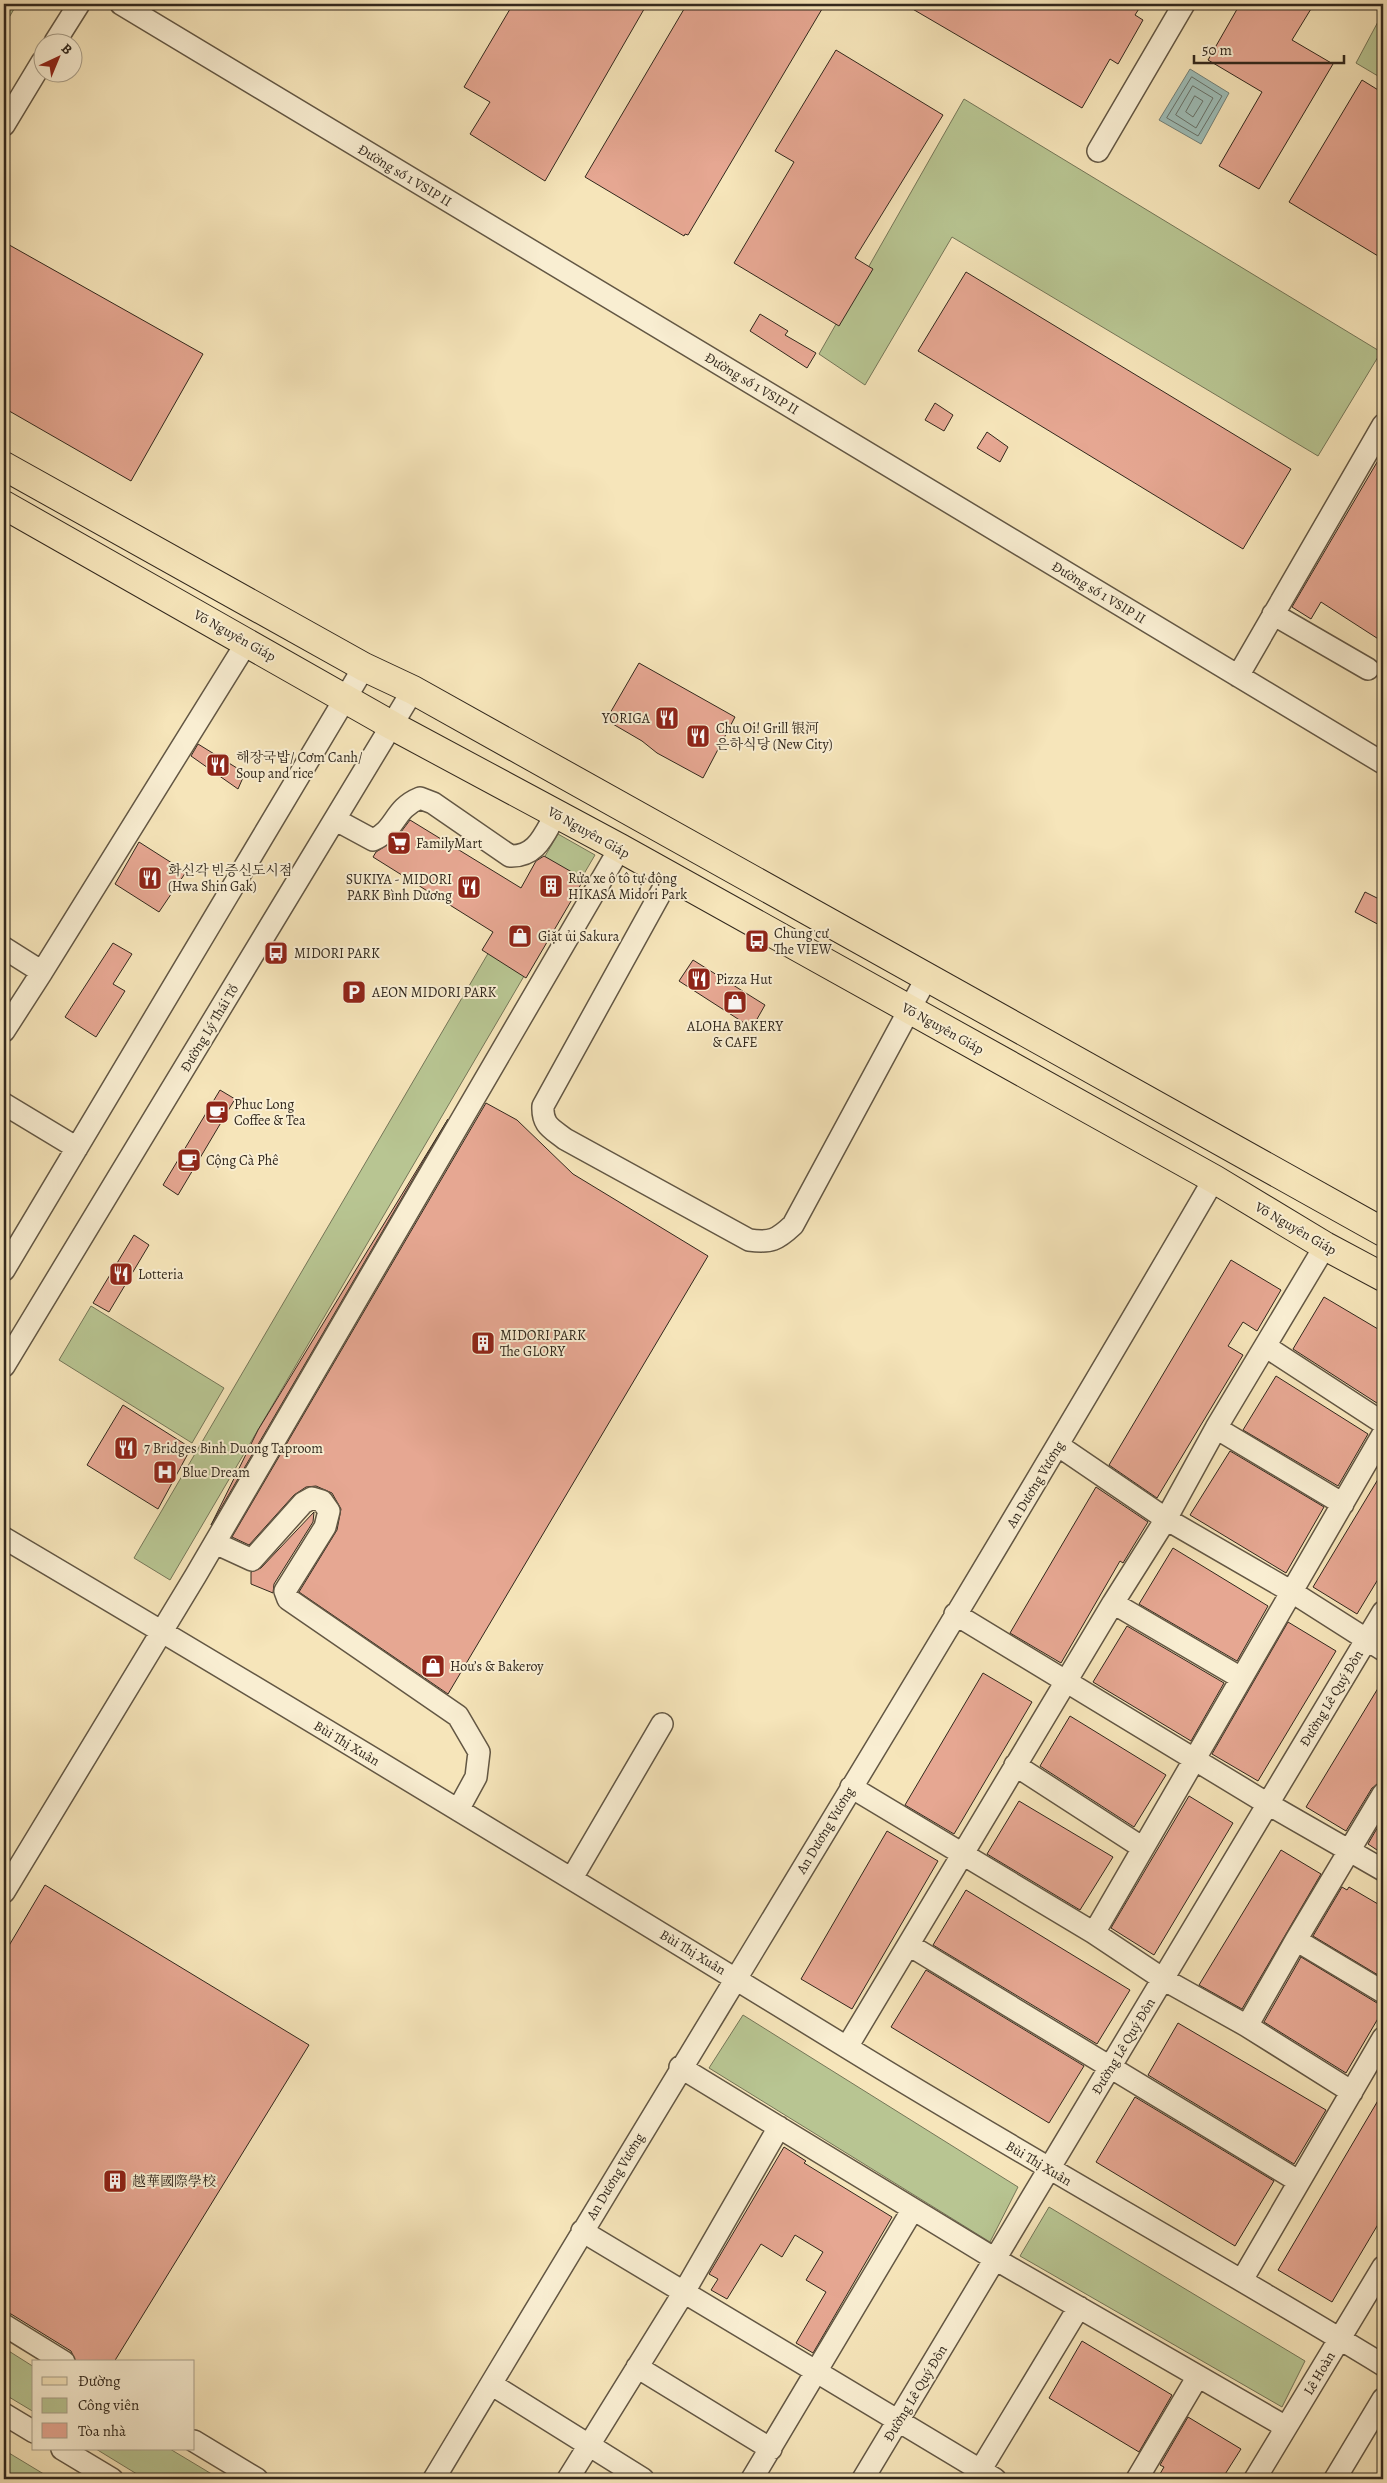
<svg xmlns="http://www.w3.org/2000/svg" width="1387" height="2483" viewBox="0 0 1387 2483" font-family="Alegreya,'Noto Serif SC','Noto Serif KR',serif">
<rect width="100%" height="100%" fill="#f6e5ba"/>
<filter id="stains"><feTurbulence type="fractalNoise" baseFrequency=".004" numOctaves="4"/><feColorMatrix values="0 0 0 0 .2 0 0 0 0 .09 0 0 0 0 .02 0 0 0 .5 -.17"/></filter>
<radialGradient id="worn" r=".72"><stop offset=".6" stop-color="#630" stop-opacity="0"/><stop offset="1" stop-color="#630" stop-opacity=".3"/></radialGradient>
<path fill="#b8c592" stroke="#757658" d="M4,4H17L4,26Z
M1380,18L1383,20V79L1356,63Z
M964,99L1381,352L1318,456L952,237L865,385L819,354Z
M558,834L595,855L170,1580L134,1558Z
M91,1306L224,1388L192,1443L59,1360Z
M743,2015L1018,2187L990,2242L709,2068Z
M1049,2207L1305,2361L1282,2407L1020,2256Z
M4,2348L34,2367V2412L4,2394Z
M96,2449H170L220,2479H145Z
M4,2450L52,2479H4Z"/>
<path fill="#9ebdb7" stroke="#738179" d="M1190,69L1229,93L1201,144L1159,120Z"/>
<g fill="none" stroke-linecap="round" stroke-linejoin="round">
<path stroke="#68726a" stroke-width="1" d="M1192,77L1222,96L1198,136L1167,118Z
M1193,86L1213,98L1196,128L1176,115Z
M1195,96L1203,101L1193,117L1186,112Z"/>
</g>
<path fill="#e6a792" stroke="#32281d" d="M513,4H647L545,181L470,134L490,102L464,87Z
M687,4H825L688,235L685,234L684,236L585,177Z
M904,4H1142L1135,15L1143,20L1118,64L1110,59L1082,108Z
M1240,4H1314L1292,40L1333,64L1259,189L1219,166L1262,92L1208,60Z
M836,50L943,115L855,258L873,269L839,326L734,263L794,162L775,151Z
M1362,80L1383,93V259L1289,202Z
M4,242L203,354L131,481L4,408Z
M966,272L1291,469L1243,549L918,351Z
M760,314L788,331L785,335L816,353L807,368L750,331Z
M935,403L953,415L944,431L925,420Z
M987,432L1008,447L1000,462L977,448Z
M1383,452V642L1321,602L1311,619L1292,607Z
M639,663L735,717L703,778L657,753L642,741L606,720Z
M198,744L245,773L238,789L191,756Z
M410,820L521,888L536,861L544,856L584,879L526,978L482,950L493,932L373,857L376,852L395,840Z
M139,842L186,872L159,912L115,884Z
M1365,892L1383,901V927L1355,912Z
M113,943L132,954L113,984L125,991L96,1037L65,1017Z
M693,960L765,1005L752,1028L679,981Z
M220,1090L235,1099L178,1195L163,1185Z
M486,1103L517,1120L573,1174L708,1256L448,1694L299,1592L337,1530L341,1509L332,1493L316,1486L306,1487L294,1495L249,1545L232,1537Z
M448,1119L211,1525L258,1430Z
M134,1235L149,1245L109,1312L93,1303Z
M1231,1260L1281,1290L1257,1331L1243,1322L1228,1346L1243,1355L1157,1498L1109,1465Z
M1324,1297L1383,1332V1407L1293,1349Z
M1276,1376L1368,1434L1338,1486L1243,1430Z
M123,1405L191,1448L158,1509L87,1465Z
M1230,1451L1324,1507L1286,1573L1190,1515Z
M1383,1471V1571L1357,1614L1313,1587Z
M1096,1487L1148,1522L1123,1563L1120,1561L1061,1663L1010,1633Z
M314,1512L313,1522L274,1584L273,1593L251,1584V1572L261,1568Z
M1173,1548L1268,1606L1237,1661L1139,1604Z
M1288,1622L1336,1651L1258,1781L1212,1754Z
M1127,1626L1224,1683L1191,1741L1093,1682Z
M983,1673L1032,1702L954,1834L905,1805Z
M1383,1680V1782L1372,1788L1346,1831L1306,1807Z
M1070,1716L1166,1775L1134,1827L1040,1766Z
M1189,1796L1233,1823L1154,1955L1111,1928Z
M1019,1801L1113,1857L1080,1910L987,1854Z
M1383,1818V1854L1368,1844Z
M887,1831L938,1861L852,2009L801,1979Z
M1281,1850L1321,1874L1242,2009L1199,1985Z
M45,1885L309,2045L114,2362H76L71,2351L11,2314L4,2313V1954Z
M1342,1887L1347,1890L1349,1887L1383,1907V1978L1313,1936Z
M966,1890L1130,1990L1097,2044L933,1945Z
M1301,1957L1377,2003L1383,2004V2010L1346,2073L1264,2022Z
M926,1970L1084,2066L1049,2123L891,2027Z
M1178,2023L1326,2110L1294,2164L1148,2075Z
M1383,2092V2216L1332,2302L1278,2270Z
M1135,2097L1274,2181L1235,2246L1096,2162Z
M784,2147L806,2161L804,2163L892,2217L813,2353L796,2343L826,2292L806,2280L823,2252L795,2235L782,2257L761,2244L727,2299L711,2290L718,2279L709,2274Z
M1082,2341L1172,2395L1139,2452L1049,2398Z
M1188,2417L1241,2449L1222,2479H1157L1164,2467L1160,2465Z"/>
<g fill="none" stroke-linecap="round" stroke-linejoin="round">
<g stroke="#635744" stroke-width="24">
<path id="minor" d="M121,4L1383,763
M55,42L79,4
M4,125L42,62
M1098,151L1184,4
M1273,614L1368,669
M1238,676L1383,425
M336,820L373,840C397,829 393,809 420,798L433,803L510,856C537,857 544,834 556,814
M670,876L543,1106C542,1125 551,1128 565,1139L749,1240C771,1243 777,1240 793,1225L927,977
M4,948L42,972L247,642
M4,1031L42,972
M4,1104L77,1148
M4,1270L364,667
M1265,1346L1383,1423
M4,1366L413,690
M1216,1428L1343,1504
M1059,1446L1166,1519L1292,1592L1383,1650
M4,1538C287,1705 568,1876 848,2048C1025,2157 1206,2257 1383,2365
M215,1543L252,1560L303,1503L312,1498L322,1501L329,1511L325,1527L285,1591L288,1599L458,1716L479,1752L476,1777L458,1810
M1113,1603L1241,1678
M955,1614L1268,1804L1383,1870
M1015,1765L1143,1848
M851,1787L1094,1933L1163,1979L1247,2026L1352,2092
M572,1878L662,1724
M4,1892L196,1575L620,848
M1094,1933L1383,1434
M1296,1940L1383,1992
M909,1945L1298,2181
M1247,2026L1296,1940L1383,1794
M847,2047L1113,1603L1166,1519L1216,1428L1325,1246
M680,2067L995,2259L1286,2427
M582,2231L995,2479
M1242,2280L1383,2038
M4,2325L64,2362
M637,2367L771,2449
M491,2384L643,2479
M4,2414L34,2432
M194,2441L257,2479
M62,2449L112,2479
M434,2479C693,2046 960,1616 1214,1179
M568,2479L684,2292L779,2127
M752,2479L913,2209
M863,2479L1383,1612
M975,2479L1079,2307
M1137,2479L1198,2376
M1255,2479L1383,2267
M1335,2479L1383,2399"/>
</g>
<g stroke="#32281d" stroke-width="30">
<path id="major" d="M4,466L364,667L413,690L1383,1232
M4,505L393,726L620,848L1214,1179L1325,1246L1383,1277"/>
</g>
<use href="#minor" stroke="#f9eed2" stroke-width="21"/>
<use href="#major" stroke="#f6e5ba" stroke-width="28"/>
</g>
<defs>
<g id="restaurant-square" transform="scale(1.25)"><rect x="-9" y="-9" width="18" height="18" rx="4" fill="#8f2418" stroke="#f9eed2"/><path d="M-5-6h1v4h1v-4h1v4h1v-4h1v5L-1.5 .5V6h-2V.5L-5-1ZM5-6V6H3V1.5H1.5Q1.5-4 5-6Z" fill="#fff"/></g>
<g id="supermarket-square" transform="scale(1.25)"><rect x="-9" y="-9" width="18" height="18" rx="4" fill="#8f2418" stroke="#f9eed2"/><path d="M-6-5.5h2.5l.6 2H6L4.5 2H-2.5L-4.4-4H-6ZM-1.5 3.2a1.3 1.3 0 1 0 .1 0ZM3 3.2a1.3 1.3 0 1 0 .1 0Z" fill="#fff"/></g>
<g id="building-square" transform="scale(1.25)"><rect x="-9" y="-9" width="18" height="18" rx="4" fill="#8f2418" stroke="#f9eed2"/><path d="M-4-6H4V6H1V3H-1V6H-4ZM-2.5-4.3h1.7v1.8h-1.7ZM.8-4.3h1.7v1.8H.8ZM-2.5-1h1.7V.8h-1.7ZM.8-1h1.7V.8H.8Z" fill="#fff"/></g>
<g id="shop-square" transform="scale(1.25)"><rect x="-9" y="-9" width="18" height="18" rx="4" fill="#8f2418" stroke="#f9eed2"/><path d="M-5-2.5h2.3a2.7 3.5 0 0 1 5.4 0H5L5.5 6h-11ZM-1.5-2.5h3a1.5 2.3 0 0 0-3 0Z" fill="#fff"/></g>
<g id="bus-square" transform="scale(1.25)"><rect x="-9" y="-9" width="18" height="18" rx="4" fill="#8f2418" stroke="#f9eed2"/><path d="M-5-6H5V4H4V6H2V4H-2V6H-4V4H-5ZM-3.5-4V0h7V-4ZM-3.5 1.2v1.5H-2V1.2ZM2 1.2v1.5H3.5V1.2Z" fill="#fff"/></g>
<g id="parking-square" transform="scale(1.25)"><rect x="-9" y="-9" width="18" height="18" rx="4" fill="#8f2418" stroke="#f9eed2"/><path d="M-3.5-5.5H1a3.5 3.5 0 0 1 0 7H-1V5.5H-3.5ZM-1-3.4V-.6H.8a1.4 1.4 0 0 0 0-2.8Z" fill="#fff"/></g>
<g id="cafe-square" transform="scale(1.25)"><rect x="-9" y="-9" width="18" height="18" rx="4" fill="#8f2418" stroke="#f9eed2"/><path d="M-5.5-4.5H6V0H3Q3 3.5 0 3.5H-2.5Q-5.5 3.5-5.5 0ZM3-3.2v2h1.7v-2ZM-6 4.5H4V6H-6Z" fill="#fff"/></g>
<g id="hospital-square" transform="scale(1.25)"><rect x="-9" y="-9" width="18" height="18" rx="4" fill="#8f2418" stroke="#f9eed2"/><path d="M-5-5h3v3.5h4V-5h3V5h-3V1.5h-4V5h-3Z" fill="#fff"/></g>
</defs>
<g fill-rule="evenodd">
<use href="#restaurant-square" x="667" y="718"/>
<use href="#restaurant-square" x="698" y="736"/>
<use href="#restaurant-square" x="218" y="765"/>
<use href="#supermarket-square" x="399" y="843"/>
<use href="#restaurant-square" x="150" y="878"/>
<use href="#building-square" x="551" y="886"/>
<use href="#restaurant-square" x="469" y="887"/>
<use href="#shop-square" x="520" y="936"/>
<use href="#bus-square" x="757" y="941"/>
<use href="#bus-square" x="276" y="953"/>
<use href="#restaurant-square" x="699" y="979"/>
<use href="#parking-square" x="354" y="992"/>
<use href="#shop-square" x="735" y="1002"/>
<use href="#cafe-square" x="217" y="1112"/>
<use href="#cafe-square" x="189" y="1160"/>
<use href="#restaurant-square" x="121" y="1274"/>
<use href="#building-square" x="483" y="1343"/>
<use href="#restaurant-square" x="126" y="1448"/>
<use href="#hospital-square" x="165" y="1472"/>
<use href="#shop-square" x="433" y="1666"/>
<use href="#building-square" x="115" y="2181"/>
</g>
<g text-anchor="middle" stroke-width="4" stroke-linejoin="round" paint-order="stroke">
<g font-size="14" fill="#32281d" stroke="#f9eed2">
<text transform="translate(405 175) rotate(31)" y="5">Đường số 1 VSIP II</text>
<text transform="translate(752 383) rotate(31)" y="5">Đường số 1 VSIP II</text>
<text transform="translate(1099 592) rotate(31)" y="5">Đường số 1 VSIP II</text>
<text transform="translate(235 635) rotate(29)" y="5">Võ Nguyên Giáp</text>
<text transform="translate(589 832) rotate(29)" y="5">Võ Nguyên Giáp</text>
<text transform="translate(209 1028) rotate(-59)" y="5">Đường Lý Thái Tổ</text>
<text transform="translate(943 1028) rotate(29)" y="5">Võ Nguyên Giáp</text>
<text transform="translate(1296 1228) rotate(30)" y="5">Võ Nguyên Giáp</text>
<text transform="translate(1035 1484) rotate(-59)" y="5">An Dương Vương</text>
<text transform="translate(1331 1698) rotate(-59)" y="5">Đường Lê Quý Đôn</text>
<text transform="translate(347 1743) rotate(31)" y="5">Bùi Thị Xuân</text>
<text transform="translate(825 1830) rotate(-59)" y="5">An Dương Vương</text>
<text transform="translate(693 1952) rotate(31)" y="5">Bùi Thị Xuân</text>
<text transform="translate(1123 2046) rotate(-59)" y="5">Đường Lê Quý Đôn</text>
<text transform="translate(1039 2163) rotate(31)" y="5">Bùi Thị Xuân</text>
<text transform="translate(615 2176) rotate(-59)" y="5">An Dương Vương</text>
<text transform="translate(1319 2373) rotate(-59)" y="5">Lê Hoàn</text>
<text transform="translate(915 2393) rotate(-59)" y="5">Đường Lê Quý Đôn</text>
</g>
<g font-size="14" fill="#32281d" stroke="#f9eed2" text-anchor="start">
<text x="650" y="723" text-anchor="end">YORIGA</text>
<text x="716" y="733">Chu Oi! Grill 银河<tspan x="716" dy="16">은하식당 (New City)</tspan></text>
<text x="236" y="762">해장국밥/ Cơm Canh/<tspan x="236" dy="16">Soup and rice</tspan></text>
<text x="416" y="848">FamilyMart</text>
<text x="168" y="875">화신각 빈증신도시점<tspan x="168" dy="16">(Hwa Shin Gak)</tspan></text>
<text x="568" y="883">Rửa xe ô tô tự động<tspan x="568" dy="16">HIKASA Midori Park</tspan></text>
<text x="452" y="884" text-anchor="end">SUKIYA - MIDORI<tspan x="452" dy="16">PARK Bình Dương</tspan></text>
<text x="774" y="938">Chung cư<tspan x="774" dy="16">The VIEW</tspan></text>
<text x="538" y="941">Giặt ủi Sakura</text>
<text x="294" y="958">MIDORI PARK</text>
<text x="716" y="984">Pizza Hut</text>
<text x="372" y="997">AEON MIDORI PARK</text>
<text x="735" y="1031" text-anchor="middle">ALOHA BAKERY<tspan x="735" dy="16">&amp; CAFE</tspan></text>
<text x="234" y="1109">Phuc Long<tspan x="234" dy="16">Coffee &amp; Tea</tspan></text>
<text x="206" y="1165">Cộng Cà Phê</text>
<text x="138" y="1279">Lotteria</text>
<text x="500" y="1340">MIDORI PARK<tspan x="500" dy="16">The GLORY</tspan></text>
<text x="144" y="1453">7 Bridges Binh Duong Taproom</text>
<text x="182" y="1477">Blue Dream</text>
<text x="450" y="1671">Hou’s &amp; Bakeroy</text>
<text x="132" y="2186">越華國際學校</text>
</g>
</g>
<rect width="1387" height="2483" fill="none" stroke="#f6e5ba" stroke-width="20"/>
<rect x="5" y="5" width="1377" height="2473" fill="none" stroke="#32281d" stroke-width="2.5"/>
<rect x="10" y="10" width="1367" height="2463" fill="none" stroke="#32281d"/>
<rect x="32" y="2360" width="162" height="90" fill="#f9eed2" stroke="#a99f8a"/>
<rect x="42" y="2377" width="25" height="8" fill="#f6e5ba" stroke="#a99f8a"/>
<text x="78" y="2386" font-size="15" fill="#32281d">Đường</text>
<rect x="42" y="2398" width="25" height="15" fill="#b8c592" stroke="#a99f8a"/>
<text x="78" y="2410" font-size="15" fill="#32281d">Công viên</text>
<rect x="42" y="2423" width="25" height="15" fill="#e6a792" stroke="#a99f8a"/>
<text x="78" y="2436" font-size="15" fill="#32281d">Tòa nhà</text>
<g transform="translate(58 58) rotate(44)"><circle r="24" fill="#f9eed2" stroke="#a99f8a"/>
<path d="M0-4L9 19L0 12L-9 19Z" fill="#8f2418"/>
<text y="-8" font-size="14" font-weight="bold" text-anchor="middle" fill="#32281d">B</text>
</g>
<path d="M1194 55v8h150v-8" fill="none" stroke="#32281d" stroke-width="2.5"/>
<text x="1202" y="55" font-size="15" fill="#32281d" stroke="#f9eed2" stroke-width="4" paint-order="stroke">50 m</text>
<rect width="100%" height="100%" filter="url(#stains)"/>
<rect width="100%" height="100%" fill="url(#worn)"/>
</svg>
